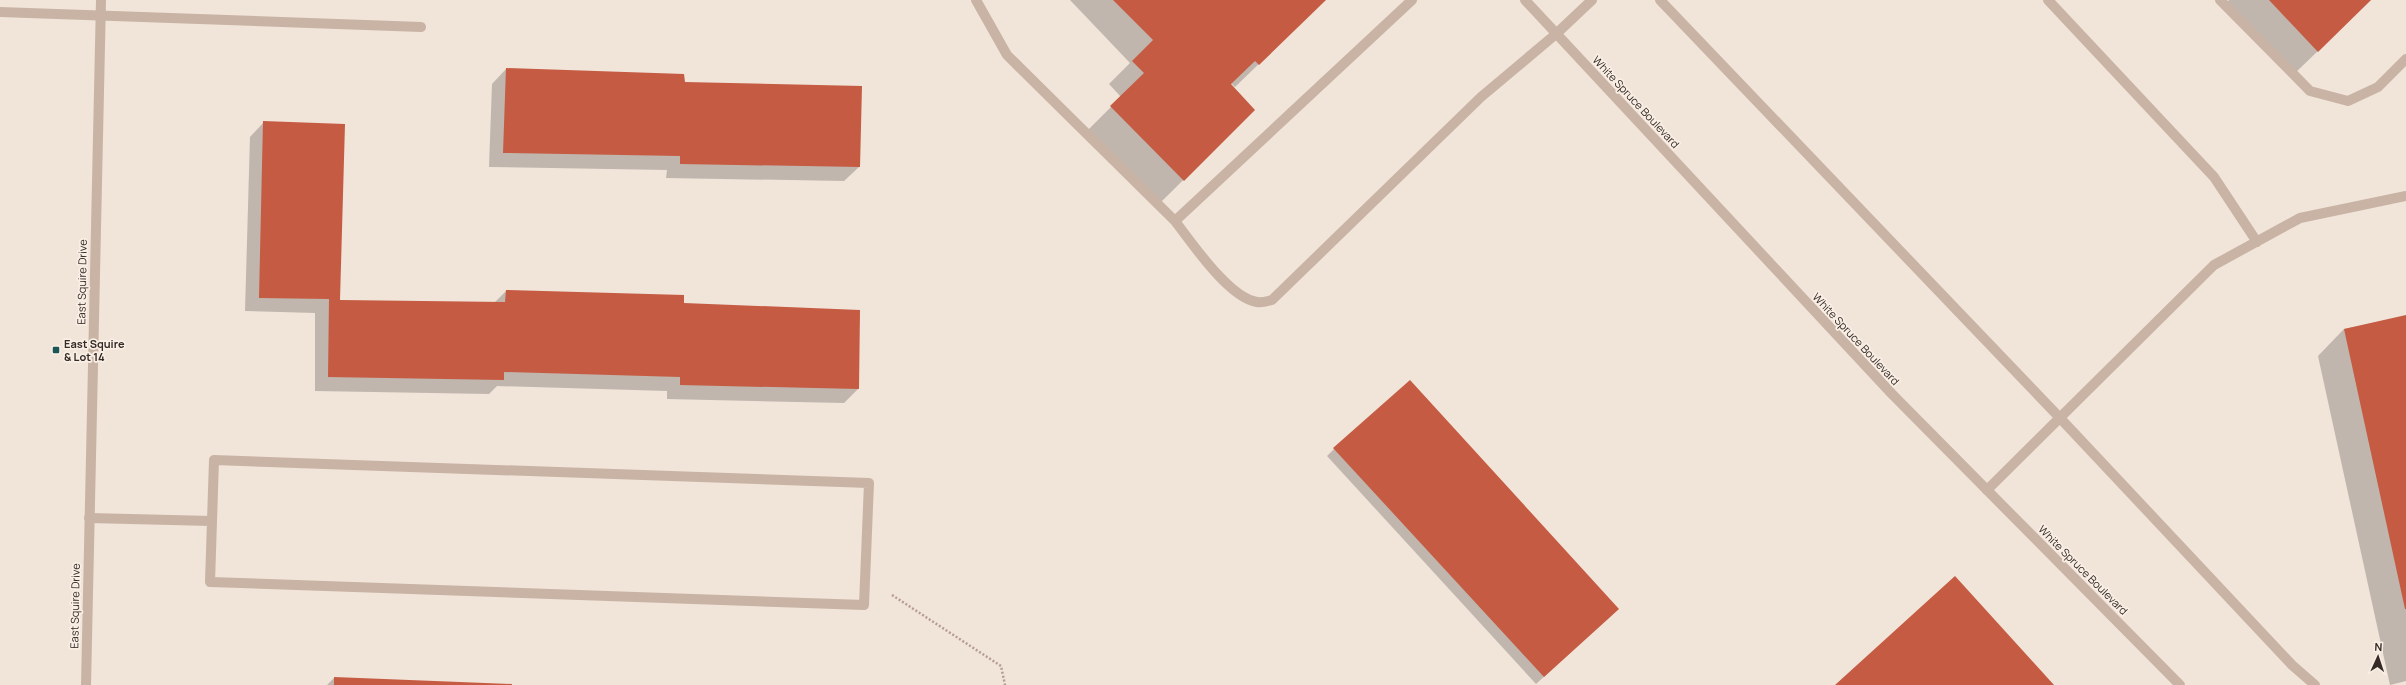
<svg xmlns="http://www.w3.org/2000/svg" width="2406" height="685" viewBox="0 0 2406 685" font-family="Manrope,sans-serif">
<rect width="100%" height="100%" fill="#f1e4d9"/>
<path fill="#0003" d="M1070,0H1325L1235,87L1231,83L1230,85L1254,110L1160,203L1088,130L1121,97L1109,84L1130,63Z
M2229,0H2371L2294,74L2227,3Z
M506,69L684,83L859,167L844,181L666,178L667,170L489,167L492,84Z
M264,122L339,301L494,303L506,291L683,296V304L858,389L844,403L667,399V391L497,386L489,394L315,391V313L245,311L250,137Z
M2406,316V681L2390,685L2318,356L2344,329Z
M1334,449L1611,616L1536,684L1327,456Z
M334,678L512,685H327Z"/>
<path fill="#c55b43" d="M1113,0H1326L1259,65L1255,61L1231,84L1255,110L1184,181L1110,106L1144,73L1132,61L1153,40Z
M2269,0H2371L2318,52Z
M506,68L684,74L685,82L862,86L860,167L680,164V156L503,153Z
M263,121L345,124L340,300L505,302L506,290L684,295V303L860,310L859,389L680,385V377L504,372V380L328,377L329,299L259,298Z
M2406,315V609H2405L2344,329Z
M1410,380L1619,609L1544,677L1333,448Z
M1955,576L2054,685H1835Z
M334,677L512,684V685H334Z"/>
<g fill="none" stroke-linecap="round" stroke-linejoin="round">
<path stroke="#b59d90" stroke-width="2.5" stroke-dasharray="2 2" stroke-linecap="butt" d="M892,595L1001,666L1005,685"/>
<path stroke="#c9b3a5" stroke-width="10" d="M976,0L1007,55L1175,221L1412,0
M1660,0L2060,418L2292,665L2315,685
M2048,0L2214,177L2257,242
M2220,0L2310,91L2348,101L2378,87L2406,59
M0,12L421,27
M1175,221C1192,243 1229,298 1257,302C1262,303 1268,301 1272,300L1481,97L1556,34L1592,0
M1987,490L2214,265L2300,218L2406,196
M89,518L212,521L210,582L864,605L869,483L214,460L212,521"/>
<path stroke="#c9b3a5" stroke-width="10" d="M1525,0L1892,394L2180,685
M86,685L101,0"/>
</g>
<rect fill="#1c5556" stroke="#f9efe5" stroke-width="1.5" x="52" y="346" width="8" height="8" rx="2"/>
<g text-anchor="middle" stroke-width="3.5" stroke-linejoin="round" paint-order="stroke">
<g font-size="11" fill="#352a26" stroke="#f9efe5">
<text transform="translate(1636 102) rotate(47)" y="4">White Spruce Boulevard</text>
<text transform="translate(82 282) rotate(-89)" y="4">East Squire Drive</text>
<text transform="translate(1856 339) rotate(47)" y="4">White Spruce Boulevard</text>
<text transform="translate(2083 570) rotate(45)" y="4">White Spruce Boulevard</text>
<text transform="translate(75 606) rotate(-89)" y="4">East Squire Drive</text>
</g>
<g font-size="11" font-weight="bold" fill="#352a26" stroke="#f9efe5" text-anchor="start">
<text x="64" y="348">East Squire<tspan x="64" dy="13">&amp; Lot 14</tspan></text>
</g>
</g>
<g transform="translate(2378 657) rotate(3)" stroke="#f9efe5" stroke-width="3" paint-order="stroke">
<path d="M0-3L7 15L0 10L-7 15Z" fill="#352a26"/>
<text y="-6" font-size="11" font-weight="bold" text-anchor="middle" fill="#352a26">N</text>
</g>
</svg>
